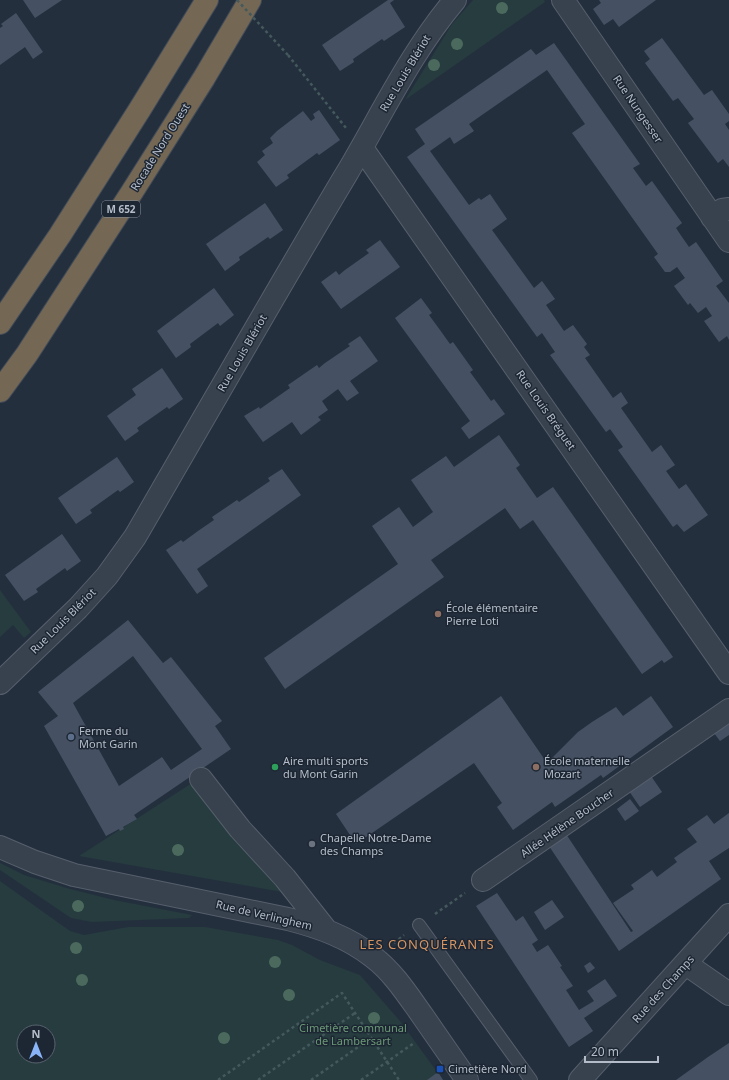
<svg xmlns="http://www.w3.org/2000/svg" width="729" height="1080" viewBox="0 0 729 1080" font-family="'Noto Sans',sans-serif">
<rect width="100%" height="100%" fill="#242f3e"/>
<path fill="#263c3f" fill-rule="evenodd" d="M473,0H544L545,2L405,100L452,24Z
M0,590L31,632L24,638L13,625L0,637Z
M192,783L288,893L79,856Z
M0,863L24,875L70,889L114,900L192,915L189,918L92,922L71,918L0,870Z
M0,881L70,931L84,935L128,927H205L278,940L292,945L320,960L360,975L400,1021L443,1080H0ZM24,1032H48V1056H24Z"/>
<path fill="#455162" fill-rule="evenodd" d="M23,0H62L35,18Z
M388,0H394L390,3L405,27L384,41L382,39L353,59L354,62L340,71L322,45Z
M599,0H656L619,27L613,19L604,25L593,9L601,3Z
M16,13L43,52L33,59L25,47L0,65V28L3,26L1,24Z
M662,38L704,95L712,90L729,114V121L725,124L729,130V167L723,159L718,163L688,123L694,119L678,98L673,101L645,63L650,59L644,51Z
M554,43L640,164L633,168L646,186L652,181L682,223L676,228L682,237L689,247L696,242L723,281L716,286L729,303V340L727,336L719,342L704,321L712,316L706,307L698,313L690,303L688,305L674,286L685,278L677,267L670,272H665L654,257L658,254L572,133L585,124L547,70L469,124L474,131L454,144L450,137L430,151L469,205L479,198L481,200L490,194L507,219L492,230L534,288L542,281L555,299L546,305L564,331L573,325L587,344L584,347L590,355L585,358L613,398L621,392L628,403L621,408L652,452L661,445L675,465L666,471L679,489L686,484L708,515L684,532L677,524L673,527L618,450L623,447L610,429L606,432L550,355L555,352L542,333L537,337L407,157L425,144L415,129L531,49L536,55Z
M319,110L340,140L319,155L317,153L287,175L289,178L276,187L257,162L265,155L262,151L273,143L270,138L277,131L303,111L311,121L315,118L313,114Z
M265,203L283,230L270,239L268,237L239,257L240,260L225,271L206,244Z
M380,240L400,267L341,309L321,282L336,271L339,275L345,270L369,253L366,250Z
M214,288L234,315L220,326L218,323L190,344L191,347L176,358L157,331Z
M421,298L432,313L429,315L440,330L450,344L453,342L473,370L470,372L481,387L491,401L494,399L505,414L469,439L461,428L470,421L395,318Z
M360,336L378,361L350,381L359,393L347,401L338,389L322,401L328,410L318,417L321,420L301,435L292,422L263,442L244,416L259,407L260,409L290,388L288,385L317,365L319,368L325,363L350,346L348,344Z
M162,368L183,399L169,409L167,407L137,428L139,431L125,441L107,416L136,395L132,389Z
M499,435L520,465L516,468L537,498L553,487L673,657L664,663L662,660L642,674L533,520L520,529L505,508L431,560L444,577L285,689L264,658L398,564L372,526L399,507L413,527L433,512L411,480L446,456L454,467Z
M117,457L134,482L120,492L118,490L90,510L92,513L76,524L58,498Z
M282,469L301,495L197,569L208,586L197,594L166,550L181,540L183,542L198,531L214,520L212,517L237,500L239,502L270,481L268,478Z
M62,534L81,561L67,571L65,568L36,589L38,592L24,601L5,575Z
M128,620L163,663L171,657L222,721L215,726L231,749L134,815L137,819L123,827L124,829L120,831L119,829L106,836L44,726L58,716L38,692ZM133,656L202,749L171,770L162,757L119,786L73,703Z
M501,696L547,763L578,732L592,722L616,707L623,716L651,696L673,727L603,778L601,775L555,807L552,802L513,830L497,807L502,803L474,763L356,844L336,814Z
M729,723V735L720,741L714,733Z
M651,776L662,792L640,807L629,791Z
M630,799L639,811L625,821L617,809Z
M729,813V848L709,861L721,879L619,951L549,846L566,834L631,932L633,931L613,903L634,889L631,885L652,870L657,877L677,862L674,858L697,842L687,829L707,815L714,824Z
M497,893L516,921L523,916L538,940L532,944L537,952L548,945L562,966L560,967L573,986L566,990L579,1010L594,1001L587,991L605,979L617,996L584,1018L593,1031L569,1047L476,906Z
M552,900L564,917L545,930L534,912Z
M590,962L595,968L588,973L584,966Z
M729,1043V1080H676L708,1057Z
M438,1072L443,1080H427Z"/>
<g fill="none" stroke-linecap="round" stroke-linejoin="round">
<g stroke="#565f6c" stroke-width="14">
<path id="lane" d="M419,925L531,1080"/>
</g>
<g stroke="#565f6c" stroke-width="24">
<path id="street" d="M563,0L729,241
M362,148L729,673
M712,217L722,210L729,209
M0,683L78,608L107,576L135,537C206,415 275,293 347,173C382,114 411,52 455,0
M201,779L240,829L285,878L326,930
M0,847L35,862L74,875L288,919C319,927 348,937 373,957C393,972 407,994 422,1015C437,1037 452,1058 467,1080
M483,880L729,710
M686,964L729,994
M580,1080L729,915"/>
</g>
<g stroke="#434c59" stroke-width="24">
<path id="highway" d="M0,323L60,235L140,109L207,0
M0,391L27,354L132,192L204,78L250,0"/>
</g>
<path stroke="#44595c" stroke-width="2.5" stroke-dasharray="3 3" stroke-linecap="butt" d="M288,55L346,128
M435,914L465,893
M394,943L404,935
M218,1080L342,993L399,1080
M258,1080L355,1013
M311,1080L371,1038
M361,1080L414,1043"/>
<use href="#lane" stroke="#38414e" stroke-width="12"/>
<use href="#street" stroke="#38414e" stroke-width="22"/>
<use href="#highway" stroke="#746855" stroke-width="22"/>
<path stroke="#44595c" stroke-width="2.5" stroke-dasharray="3 3" stroke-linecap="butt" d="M237,0L288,55"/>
</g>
<g fill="#4b6a5d">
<circle cx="502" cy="8" r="6"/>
<circle cx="457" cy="44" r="6"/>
<circle cx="434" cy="65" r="6"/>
<circle cx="178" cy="850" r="6"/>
<circle cx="78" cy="906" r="6"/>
<circle cx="76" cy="948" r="6"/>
<circle cx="275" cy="962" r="6"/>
<circle cx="82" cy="980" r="6"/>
<circle cx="289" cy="995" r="6"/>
<circle cx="374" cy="1018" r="6"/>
<circle cx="224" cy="1038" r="6"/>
</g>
<g fill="#8d6e63" stroke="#1d2633" stroke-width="1.5">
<circle cx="438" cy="614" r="4"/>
<circle cx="536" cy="767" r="4"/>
</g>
<circle fill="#5c6f8a" stroke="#1d2633" stroke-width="1.5" cx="71" cy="737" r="4"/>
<circle fill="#2e9e5b" stroke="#1d2633" stroke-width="1.5" cx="275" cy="767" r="4"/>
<circle fill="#6b7280" stroke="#1d2633" stroke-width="1.5" cx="312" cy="844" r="4"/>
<rect fill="#1a4fb4" stroke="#1d2633" stroke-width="1.5" x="436" y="1065" width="8" height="8" rx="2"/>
<g text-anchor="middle" stroke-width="3" stroke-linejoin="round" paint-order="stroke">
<rect fill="#1d2633" stroke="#878f9c" stroke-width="1" x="102" y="201" width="38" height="16" rx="3"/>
<g font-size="10" font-weight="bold" fill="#b4bcc9">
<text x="121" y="213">M 652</text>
</g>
<g font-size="11" fill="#b4bcc9" stroke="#1d2633">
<text transform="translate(405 73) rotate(-59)" y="4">Rue Louis Blériot</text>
<text transform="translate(638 109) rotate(56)" y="4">Rue Nungesser</text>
<text transform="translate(160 147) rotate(-58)" y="4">Rocade Nord Ouest</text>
<text transform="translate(242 353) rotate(-60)" y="4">Rue Louis Blériot</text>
<text transform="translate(546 410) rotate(55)" y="4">Rue Louis Bréguet</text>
<text transform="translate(63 621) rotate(-45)" y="4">Rue Louis Blériot</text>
<text transform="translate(567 823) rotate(-35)" y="4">Allée Hélène Boucher</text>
<text transform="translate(264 915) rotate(13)" y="4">Rue de Verlinghem</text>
<text transform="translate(663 989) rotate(-48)" y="4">Rue des Champs</text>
</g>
<g font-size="11" fill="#b4bcc9" stroke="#1d2633" text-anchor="start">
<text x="446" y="612">École élémentaire<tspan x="446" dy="13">Pierre Loti</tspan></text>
<text x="79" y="735">Ferme du<tspan x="79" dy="13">Mont Garin</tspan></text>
<text x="283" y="765">Aire multi sports<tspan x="283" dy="13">du Mont Garin</tspan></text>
<text x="544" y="765">École maternelle<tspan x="544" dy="13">Mozart</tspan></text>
<text x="320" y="842">Chapelle Notre-Dame<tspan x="320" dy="13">des Champs</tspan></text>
<text x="448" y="1073">Cimetière Nord</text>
</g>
<g font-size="11" fill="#6b9a76" stroke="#1d2633">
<text x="353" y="1032">Cimetière communal<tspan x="353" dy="13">de Lambersart</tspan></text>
</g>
<g font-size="13" letter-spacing="1" fill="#d59563" stroke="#1d2633">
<text x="427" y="949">LES CONQUÉRANTS</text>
</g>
</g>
<g transform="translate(36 1044)"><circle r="19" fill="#1d2633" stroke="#59626f"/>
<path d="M0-3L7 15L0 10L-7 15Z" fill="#8ab4f8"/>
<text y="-6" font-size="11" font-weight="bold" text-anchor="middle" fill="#b4bcc9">N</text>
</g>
<path d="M585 1056v6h73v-6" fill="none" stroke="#b4bcc9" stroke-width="2"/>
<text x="591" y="1056" font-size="12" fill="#b4bcc9" stroke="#1d2633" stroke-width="3" paint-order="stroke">20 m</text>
</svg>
